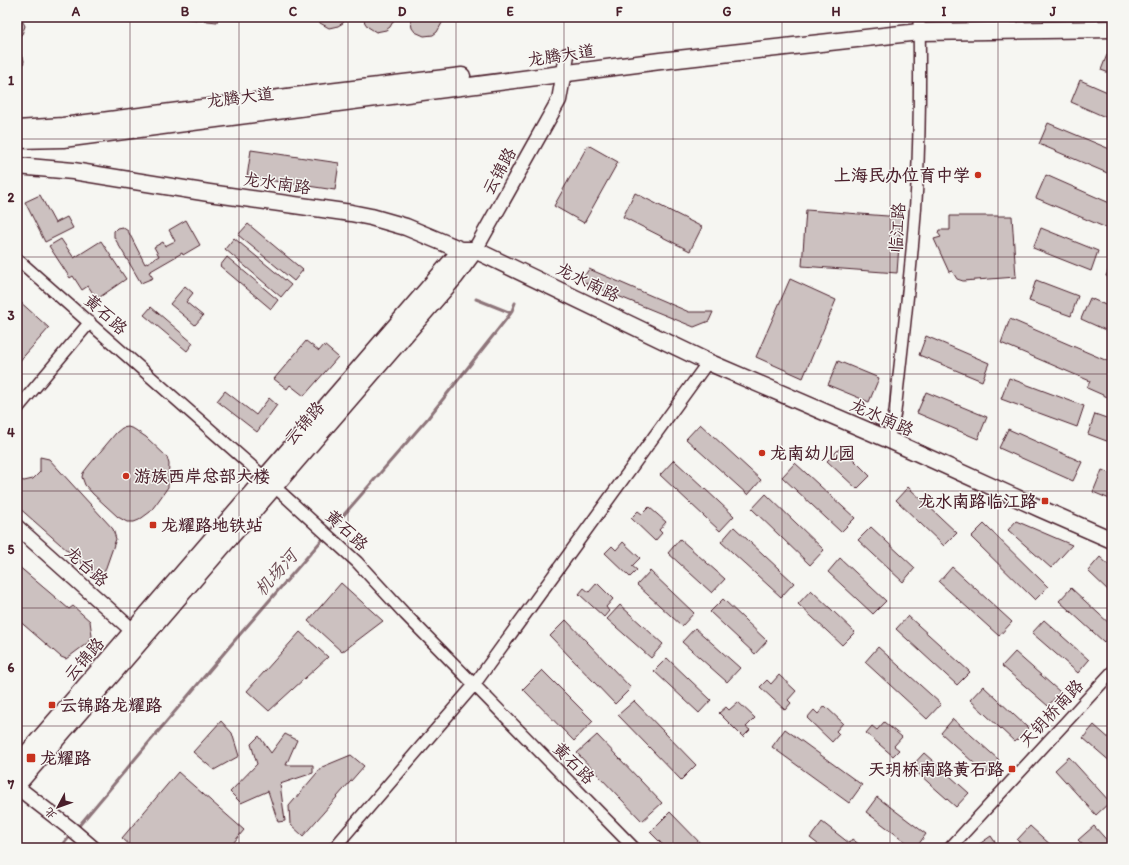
<svg xmlns="http://www.w3.org/2000/svg" width="1129" height="865" viewBox="0 0 1129 865" font-family="Itim,'LXGW WenKai TC',sans-serif">
<rect width="100%" height="100%" fill="#f6f6f2"/>
<filter id="ink" filterUnits="userSpaceOnUse"><feTurbulence type="fractalNoise" baseFrequency=".025" numOctaves="2"/><feDisplacementMap in="SourceGraphic" scale="8" xChannelSelector="R" yChannelSelector="G"/><feConvolveMatrix kernelMatrix="1 2 1 2 8 2 1 2 1" color-interpolation-filters="sRGB"/></filter>
<g filter="url(#ink)">
<g fill="none" stroke-linecap="round" stroke-linejoin="round">
<path stroke="#8e747a" stroke-width="3" d="M476,299L511,313
M77,828L235,640L428,418L511,313L515,303
M60,848L72,834"/>
</g>
<path fill="#ccc1c0" stroke="#4a1f2b" d="M17,17L21,18L25,26L22,34L17,39Z
M171,17H218L217,22Z
M316,17H346L343,23L338,26L329,28L320,23Z
M363,17H395V18L390,27L386,30L376,32L368,27L365,23Z
M410,17H441L442,23L437,32L433,35L424,36L415,32L412,28Z
M1110,47L1112,48V74L1101,70Z
M17,51L23,57L24,61L22,69L17,73Z
M1080,80L1112,94V120L1071,102Z
M17,92L20,98L17,107Z
M1048,123L1112,150V175L1039,144Z
M588,145L618,162L584,223L554,206Z
M251,150L339,163L335,190L247,177Z
M1046,175L1112,204V223L1109,229L1036,198Z
M635,193L702,227L690,251L623,217Z
M40,195L55,223L67,217L73,228L45,242L25,202Z
M806,210L901,217L897,273L802,266Z
M950,216H1012L1016,277L963,281L957,279L952,271L949,272L934,239L941,237L938,233L939,230H950Z
M186,220L200,245L183,255L182,253L149,272L153,278L141,283L114,237V231L117,228L122,227L128,231L145,264L159,256L154,247L163,242L165,246L175,241L169,230Z
M248,224L303,270L294,281L238,235Z
M1041,228L1098,251L1091,271L1033,248Z
M234,238L291,285L281,297L225,249Z
M61,239L74,258L101,241L126,279L97,299L88,286L82,290L73,276L70,278L49,246Z
M227,257L278,300L271,309L220,266Z
M1112,261V279L1106,276Z
M589,269L689,312H713L709,321L694,327L581,281Z
M790,279L836,300L803,378L756,357Z
M1036,280L1078,296L1071,316L1029,301Z
M185,286L193,293L186,302L203,316L195,325L170,304Z
M1090,298L1112,308V333L1081,319Z
M17,299L49,328L17,364Z
M151,307L193,343L187,351L144,315Z
M1010,319L1112,363V399L1087,388L1090,381L1001,343Z
M926,336L989,363L982,381L919,355Z
M306,341L319,351L324,345L338,357L304,396L290,385L287,389L274,379Z
M838,361L879,378L869,402L828,385Z
M1009,378L1084,406L1077,427L1001,399Z
M225,391L256,415L269,398L277,405L257,432L217,401Z
M926,392L987,417L978,439L917,413Z
M1095,414L1112,420V443L1088,434Z
M700,424L761,480L748,495L686,439Z
M128,427L134,429L146,437L167,457L169,464L168,487L159,500L150,512L139,520L134,522H127L118,517L93,494L85,485L82,477L83,473L90,464L116,433L122,428Z
M1008,429L1082,462L1073,481L999,448Z
M841,447L870,476L857,489L827,461Z
M40,457L49,459L113,529L116,539L103,576L98,577L95,575L17,506V479L24,481L33,479L40,472Z
M674,460L734,516L720,531L660,475Z
M795,463L855,518L841,532L782,477Z
M1102,470L1112,474V500L1093,492Z
M908,487L957,533L944,546L896,500Z
M766,494L824,550L810,565L752,509Z
M649,507L666,522L659,530L662,533L655,541L631,518L638,511L642,514Z
M1016,521L1072,545L1051,568L1008,530Z
M984,524L1048,587L1035,600L971,537Z
M734,527L794,583L781,597L721,542Z
M871,527L915,568L903,582L858,540Z
M680,539L725,579L712,593L668,553Z
M623,542L640,558L632,566L637,570L630,577L605,553L612,546L616,550Z
M1100,557L1112,568V594L1088,571Z
M840,558L886,601L873,614L828,572Z
M17,565L69,609L73,606L90,621L92,636L90,641L66,659L61,657L17,619Z
M952,567L1012,622L999,636L939,582Z
M650,571L694,613L682,626L637,585Z
M341,583L383,621L342,652L308,621Z
M597,583L613,599L606,607L609,611L604,617L579,594L584,588L589,592Z
M1071,588L1112,626V633L1104,642L1059,601Z
M811,590L855,632L842,645L798,604Z
M723,599L767,641L755,654L710,612Z
M620,605L663,644L651,658L607,619Z
M908,616L970,672L957,685L896,629Z
M566,620L631,688L615,704L550,636Z
M1044,620L1089,660L1078,673L1032,633Z
M695,628L740,668L727,682L682,642Z
M300,632L328,657L269,711L247,691Z
M878,647L941,704L927,719L865,662Z
M1015,652L1060,692L1048,706L1002,666Z
M667,658L711,700L699,713L654,671Z
M542,670L593,721L574,741L523,689Z
M779,675L796,691L788,700L791,703L785,710L760,687L767,680L771,684Z
M983,686L1028,728L1015,742L970,700Z
M634,701L696,765L681,780L618,715Z
M738,702L755,718L746,727L750,730L743,737L719,713L726,707L729,710Z
M825,706L843,723L836,731L839,734L832,742L807,718L814,710L818,714Z
M953,719L999,760L986,774L941,733Z
M221,721L232,733L239,756L214,770L193,752Z
M884,722L902,737L894,746L899,750L893,756L866,733L872,726L877,730Z
M1094,725L1112,741V763L1083,738Z
M785,729L862,785L849,803L772,747Z
M285,734L297,740L286,765H313V773L280,784L285,821L278,822L268,791L241,803L230,792L257,764L251,744L259,736L271,753Z
M597,735L662,803L642,821L577,753Z
M924,753L969,793L956,807L911,767Z
M351,755L364,766L303,836L290,824L289,806L322,767Z
M1069,757L1110,802L1096,815L1055,770Z
M178,772L244,830L229,848H133L122,838Z
M877,797L926,834L916,848H914L866,812Z
M670,812L705,848H666L650,832Z
M822,822L849,843L852,839L864,848H823L810,838Z
M1030,826L1054,848H1026L1017,840Z
M1094,826L1112,846V848H1086L1078,840Z
M991,836L999,848H976L975,847Z"/>
<g fill="none" stroke-linecap="round" stroke-linejoin="round">
<g stroke="#4a1f2b" stroke-width="14">
<path id="minor" d="M17,259L264,477L357,562L405,614L634,848
M17,409L90,322
M887,439L892,426L895,412C903,336 913,260 917,184C920,128 920,73 919,17
M334,848L474,685L708,362
M950,848L1112,672"/>
</g>
<g stroke="#4a1f2b" stroke-width="17">
<path id="tertiary" d="M475,250L559,100L567,55
M17,527L133,631
M17,787L71,829L93,848"/>
</g>
<g stroke="#4a1f2b" stroke-width="19">
<path id="secondary" d="M17,129L63,126L295,96L462,76
M17,140L63,139L660,61L919,32L1112,29
M17,166L73,171L209,193L351,213L371,217L406,227L461,250H475L708,362L887,439L1041,509L1112,540
M17,765L461,250
M17,785L455,277L475,250"/>
</g>
<use href="#minor" stroke="#f6f6f2" stroke-width="11"/>
<use href="#tertiary" stroke="#f6f6f2" stroke-width="14"/>
<use href="#secondary" stroke="#f6f6f2" stroke-width="16"/>
</g>
</g>
<path fill="none" stroke="#4a1f2b" stroke-width="1" stroke-opacity="0.55" d="M130,17V848M239,17V848M348,17V848M456,17V848M564,17V848M673,17V848M782,17V848M890,17V848M998,17V848M17,139H1112M17,257H1112M17,374H1112M17,491H1112M17,608H1112M17,726H1112"/>
<g fill="#c8321e" stroke="#f6f6f2" stroke-width="1.5">
<circle cx="978" cy="175" r="4"/>
<circle cx="762" cy="453" r="4"/>
<circle cx="126" cy="476" r="4"/>
<rect x="1041" y="497" width="8" height="8" rx="2"/>
<rect x="149" y="521" width="8" height="8" rx="2"/>
<rect x="48" y="701" width="8" height="8" rx="2"/>
<rect x="26" y="753" width="10" height="10" rx="2"/>
<rect x="1008" y="765" width="8" height="8" rx="2"/>
</g>
<g text-anchor="middle" stroke-width="3" stroke-linejoin="round" paint-order="stroke">
<g font-size="17" fill="#4a1f2b" stroke="#f6f6f2">
<text transform="translate(561 55) rotate(-8)" y="6">龙腾大道</text>
<text transform="translate(240 97) rotate(-7)" y="6">龙腾大道</text>
<text transform="translate(499 171) rotate(-61)" y="6">云锦路</text>
<text transform="translate(277 183) rotate(8)" y="6">龙水南路</text>
<text transform="translate(897 228) rotate(-86)" y="6">临江路</text>
<text transform="translate(588 282) rotate(26)" y="6">龙水南路</text>
<text transform="translate(106 314) rotate(42)" y="6">黄石路</text>
<text transform="translate(882 417) rotate(24)" y="6">龙水南路</text>
<text transform="translate(304 423) rotate(-49)" y="6">云锦路</text>
<text transform="translate(347 530) rotate(43)" y="6">黄石路</text>
<text transform="translate(87 566) rotate(42)" y="6">龙台路</text>
<text transform="translate(84 659) rotate(-49)" y="6">云锦路</text>
<text transform="translate(1051 713) rotate(-47)" y="6">天钥桥南路</text>
<text transform="translate(574 763) rotate(45)" y="6">黄石路</text>
</g>
<g font-size="17" font-weight="bold" fill="#4a1f2b" stroke="#f6f6f2" text-anchor="start">
<text x="970" y="181" text-anchor="end">上海民办位育中学</text>
<text x="770" y="459">龙南幼儿园</text>
<text x="134" y="482">游族西岸总部大楼</text>
<text x="1037" y="507" text-anchor="end">龙水南路临江路</text>
<text x="161" y="531">龙耀路地铁站</text>
<text x="60" y="711">云锦路龙耀路</text>
<text x="40" y="764">龙耀路</text>
<text x="1004" y="775" text-anchor="end">天玥桥南路黄石路</text>
</g>
<g font-size="18" font-style="italic" fill="#6c4a52" stroke="#f6f6f2">
<text transform="translate(276 573) rotate(-49)" y="6">机场河</text>
</g>
</g>
<rect width="1129" height="865" fill="none" stroke="#f6f6f2" stroke-width="44"/>
<g transform="translate(58 807) rotate(229)" stroke="#f6f6f2" stroke-width="3" paint-order="stroke">
<path d="M0-3L7 15L0 10L-7 15Z" fill="#4a1f2b"/>
<text y="-6" font-size="11" font-weight="bold" text-anchor="middle" fill="#4a1f2b">北</text>
</g>
<rect x="22" y="22" width="1085" height="821" fill="none" stroke="#4a1f2b" stroke-width="1.5"/>
<g font-size="13" text-anchor="middle" font-weight="bold" fill="#4a1f2b">
<text x="76" y="16">A</text>
<text x="185" y="16">B</text>
<text x="293" y="16">C</text>
<text x="402" y="16">D</text>
<text x="510" y="16">E</text>
<text x="619" y="16">F</text>
<text x="727" y="16">G</text>
<text x="836" y="16">H</text>
<text x="944" y="16">I</text>
<text x="1053" y="16">J</text>
<text x="11" y="85">1</text>
<text x="11" y="202">2</text>
<text x="11" y="320">3</text>
<text x="11" y="437">4</text>
<text x="11" y="554">5</text>
<text x="11" y="672">6</text>
<text x="11" y="789">7</text>
</g>
</svg>
